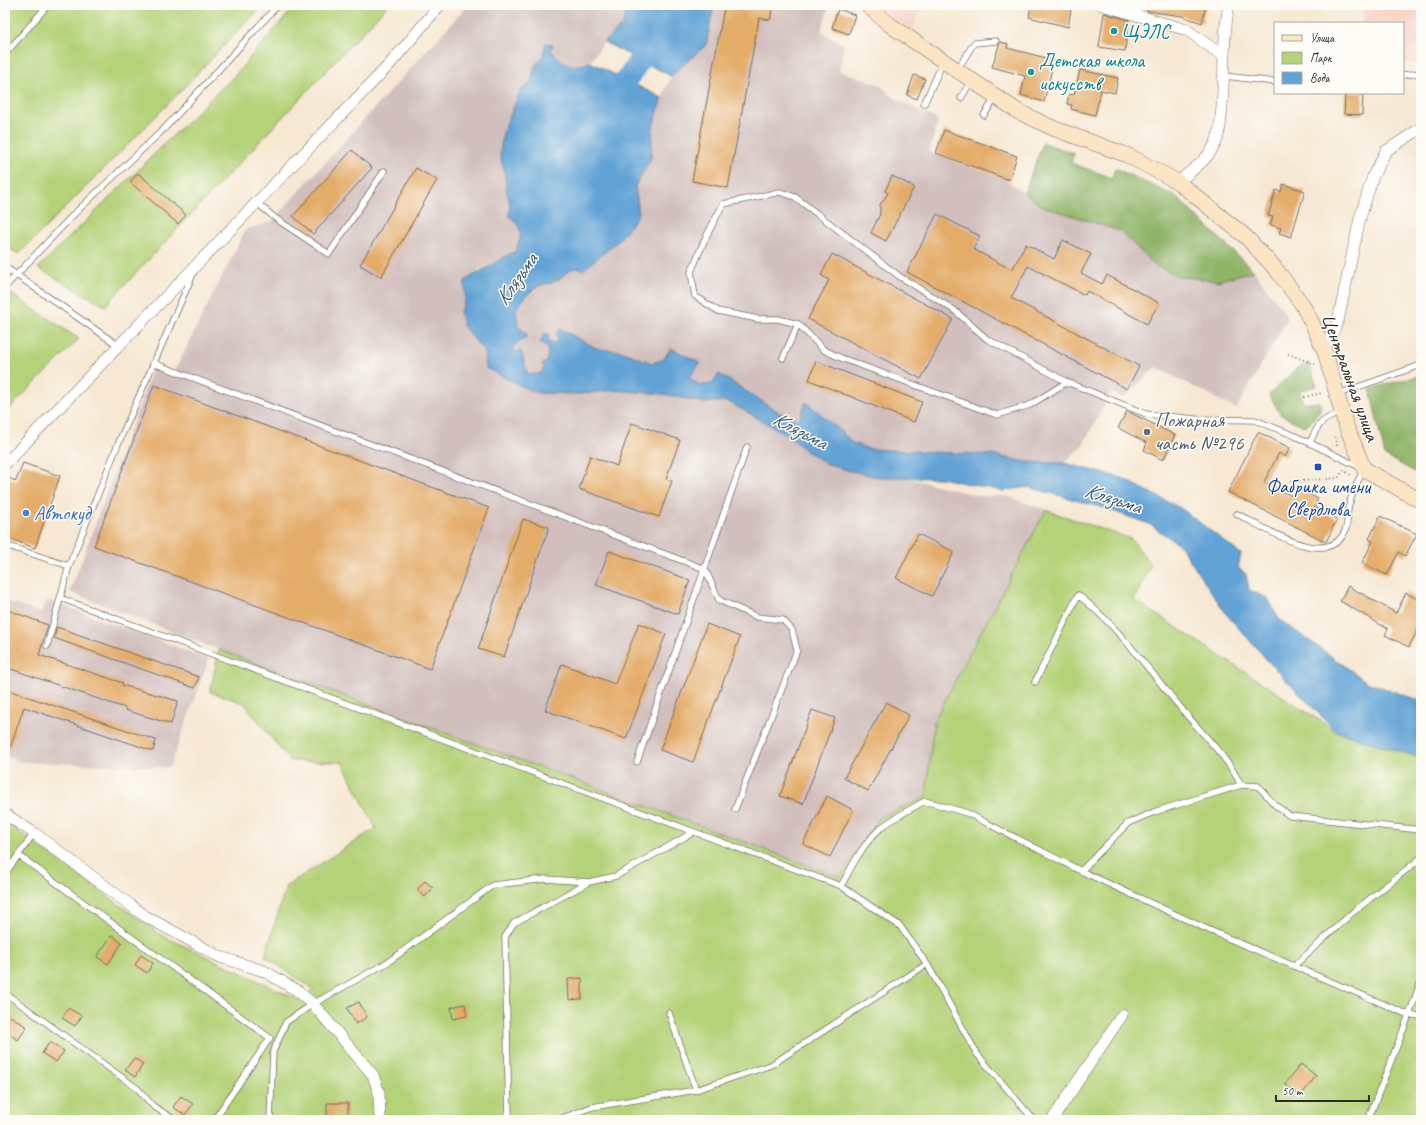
<svg xmlns="http://www.w3.org/2000/svg" width="1426" height="1125" viewBox="0 0 1426 1125" font-family="Caveat,sans-serif">
<rect width="100%" height="100%" fill="#fdfcf7"/>
<filter id="ink" filterUnits="userSpaceOnUse"><feTurbulence type="fractalNoise" baseFrequency=".025" numOctaves="2"/><feDisplacementMap in="SourceGraphic" scale="8" xChannelSelector="R" yChannelSelector="G"/><feConvolveMatrix kernelMatrix="1 2 1 2 8 2 1 2 1" color-interpolation-filters="sRGB"/></filter>
<filter id="wash" filterUnits="userSpaceOnUse"><feTurbulence type="fractalNoise" baseFrequency=".012" numOctaves="4" result="noise"/><feDisplacementMap in="SourceGraphic" scale="16" xChannelSelector="R" yChannelSelector="G"/><feGaussianBlur stdDeviation="0.9" result="paint"/><feColorMatrix in="noise" values="0 0 0 0 0 0 0 0 0 0 0 0 0 0 0 0 0 1.4 0 .05"/><feComposite in="paint" operator="in"/></filter>
<g filter="url(#wash)">
<rect width="100%" height="100%" fill="#f7e8d3"/>
<path fill="#f6d2c3" d="M873,5H921L912,35Z
M1363,5H1421V58L1415,64H1403V23H1362Z"/>
<path fill="#d1bfbd" d="M468,5H632L626,10L623,25L604,42L590,62L578,67L557,58L551,50H544L543,56L535,66L531,83L521,90L503,132L500,154L505,174L506,188L510,204L509,216L517,222L521,233L519,243L515,252L507,254L497,261L478,270L465,281V300L460,312L485,352V362L525,388L580,394L614,390L663,394L705,403L727,401L788,435L806,451L879,477L908,478L979,496H1006L1046,510L934,721L926,797L879,818L840,877L219,650L70,592L152,371L172,376L246,229L271,222Z
M714,5H830L821,31L844,45L839,71L879,84L893,97L938,120L929,152L1004,178L1042,206L1120,231L1154,265L1217,281L1254,271L1288,318L1236,409L1156,367L1124,398L1111,393L1083,445L1064,463L1026,462L992,455L869,450L852,443L842,432L807,403L799,420L780,413L719,374L712,384L700,385L689,378L700,363L663,360L653,364L620,351L598,349L560,329L559,339L554,343L549,342L548,333L540,342L548,348L547,362L540,374H528L521,352L514,353L513,346L526,338L527,334L518,326L516,309L525,299L541,285L555,283L569,269L577,267L583,270L617,242L639,214L635,186L651,158L653,127L662,98L671,76L706,45Z
M47,600L209,659L170,767L21,762L5,756V601L41,613Z"/>
<path fill="#b4d278" stroke="#707e52" d="M5,5H263L173,99L19,254L5,246Z
M296,5H388L105,306L38,268L235,75Z
M5,290L79,339L5,413Z
M1046,510L1131,539L1151,564L1134,600L1336,731L1421,758V1120H5V822L161,935L301,1001L313,989L265,956L286,886L376,828L342,762L290,761L244,703L210,692L219,650L840,877L879,818L926,797L934,721Z"/>
<path fill="#8fb468" stroke="#5d704a" d="M1043,143L1074,153L1071,163L1112,178L1115,168L1175,196L1254,271L1217,281L1178,276L1154,265L1120,231L1042,206L1024,193Z
M1309,363L1317,386L1300,391L1303,403L1321,402L1320,411L1306,427L1281,415L1269,395L1295,369Z
M1421,375V475L1385,456L1370,389Z"/>
<path fill="#62a3d5" stroke="#466780" d="M632,5H714L706,45L671,76L604,42L623,25L626,10Z
M546,43L553,45L551,50C562,64 574,69 590,62L662,98L653,127L651,158L635,186L639,214L617,242L583,270C570,264 566,275 556,281C552,284 546,283 541,285C531,289 523,301 516,309L518,326L527,334L526,338L513,346L514,352L521,351L528,374H540L544,368L542,364L547,362L548,348L540,342L545,334L548,333L549,342L554,343L559,339L556,334L560,329L598,349L620,351L652,363L663,360L671,348L700,363L689,378L700,385L712,384L719,374L780,413L799,420L806,402L842,432L852,443L869,449L992,455L1026,462L1064,463L1122,478L1182,509L1241,554L1238,568L1246,574L1249,590L1268,598L1279,619L1367,682L1421,701V758L1336,731L1277,671L1227,615L1179,544L1149,524L1104,508L1028,487L1002,491L941,478L879,477L850,471L825,463L806,451L788,435L727,401L705,403L663,394L614,390L580,394L539,393L525,388L486,368L485,352L464,327L460,312L465,300V281C475,273 487,268 498,261C504,257 507,254 515,252C522,236 524,227 509,216L510,204L506,188L505,174L500,154L503,132L521,90L531,83L535,66L543,56Z"/>
<g fill="none" stroke-linecap="round" stroke-linejoin="round">
<path stroke="#62a3d5" stroke-width="22" d="M612,106L621,89L645,52L661,5"/>
</g>
<g id="blocks">
<path fill="#e4ac69" d="M738,5H773L770,20L759,18L728,188L692,181L724,8L737,10Z
M1031,5H1054L1071,9L1068,27L1029,17Z
M1148,5H1206L1202,23L1182,16L1147,11Z
M838,9L855,15L849,34L832,28Z
M1104,13L1129,20L1125,51L1099,47Z
M1000,42L1008,44L1007,48L1054,60L1044,102L1021,95L1025,76L992,67Z
M1080,70L1118,78L1115,93L1101,90L1095,115L1071,109L1072,105L1067,104L1069,94L1074,95Z
M914,75L925,79L917,99L907,95Z
M1345,93H1363L1362,115L1344,114Z
M944,130L1017,156L1009,180L936,153Z
M352,150L372,168L313,234L293,216Z
M416,168L437,180L381,277L360,265Z
M138,173L186,215L178,224L130,182Z
M892,176L914,187L886,241L871,233L880,214V205L888,193L885,191Z
M1283,184L1305,191L1291,237L1279,233L1281,228L1270,225L1273,217L1268,216L1276,190L1281,192Z
M937,214L980,236L973,249L1012,270L1026,244L1054,259L1063,240L1091,254L1081,273L1102,284L1107,275L1159,303L1147,324L1087,291L1085,295L1028,266L1011,298L1139,366L1127,389L907,272Z
M832,254L953,319L921,379L808,319L829,280L821,275Z
M816,361L922,402L914,422L809,380Z
M154,385L489,508L430,669L94,546Z
M1127,411L1175,435L1163,460L1144,450L1147,443L1118,428Z
M632,423L680,440L666,479L672,481L659,517L579,489L590,456L617,466Z
M1258,432L1290,448L1285,457L1279,453L1264,482L1294,497L1299,489L1318,499L1314,507L1337,519L1326,542L1228,492Z
M23,463L60,476L35,548L5,537V488L8,478L16,481Z
M1380,516L1417,534L1405,556L1399,552L1387,575L1362,563L1373,541L1369,539Z
M523,519L549,527L504,657L478,649Z
M918,534L954,552L932,596L896,578Z
M609,551L690,580L678,614L596,585Z
M1348,586L1396,613L1406,593L1421,601V623L1409,647L1385,635L1388,629L1340,601Z
M5,609L48,625L39,655L123,683L122,685L178,701L171,724L125,710V708L5,667Z
M639,623L666,634L626,739L545,710L562,664L615,684Z
M707,624L740,637L693,762L660,750Z
M57,627L199,677L195,688L54,638Z
M5,689L156,740L153,751L24,707L7,757H5Z
M886,702L909,715L868,791L844,778Z
M812,710L835,718L803,804L780,796Z
M827,796L853,810L830,857L803,844Z
M425,881L433,888L425,897L417,890Z
M112,935L122,943L108,964L97,957Z
M141,955L153,963L147,973L135,965Z
M582,978V999L569,1000L568,979Z
M359,1002L367,1017L356,1024L347,1008Z
M465,1004L467,1016L453,1019L451,1007Z
M68,1008L82,1016L75,1026L62,1018Z
M10,1016L27,1027L18,1040L5,1031V1024Z
M50,1042L64,1051L56,1062L42,1053Z
M134,1058L143,1064L135,1077L125,1070Z
M1301,1064L1316,1076L1300,1097L1285,1084Z
M181,1096L193,1104L185,1115L173,1107Z
M327,1103H348V1116H327Z"/>
</g>
</g>
<g filter="url(#ink)">
<use href="#blocks" fill-opacity="0" stroke="#726d66" stroke-width="1"/>
<g fill="none" stroke-linecap="round" stroke-linejoin="round">
<g stroke="#726d66" stroke-width="7">
<path id="lane" d="M6,53L48,5
M957,70L974,43L996,41
M1403,75L1421,73
M1225,76L1275,82
M961,98L971,81
M924,104L943,62
M984,115L996,97
M256,202L275,218L329,254L384,171
M5,267L119,346
M5,287L74,214L165,128L278,5
M783,358L798,324
M153,363L705,569L719,600L757,617L783,620L792,630L797,650L735,809
M1067,382L1030,405L997,415L841,358L824,350L798,324L778,319H758L718,311L695,296L691,272L704,241L723,204L780,192L795,197L899,276L954,310L987,339L1067,382L1146,414L1195,419L1255,420L1293,435L1364,469C1357,482 1351,495 1348,509C1347,516 1348,524 1345,531C1328,571 1262,526 1237,514
M1338,394L1421,365
M1310,443C1317,425 1321,419 1341,413
M5,545L69,566L47,646
M69,566L118,444L194,272
M60,598L841,886L900,926L927,964L977,1054L1034,1120
M1035,682L1078,595C1118,626 1147,668 1180,707C1201,733 1226,755 1241,785
M637,762L747,447
M18,855L270,1038L214,1120
M1081,871L1209,930L1409,1015L1421,981
M5,874L34,833
M841,886C852,866 863,843 881,828C895,817 910,809 925,801L967,813L1081,871L1128,823L1154,812L1241,785L1258,786L1275,805L1290,816L1421,830
M1294,966L1352,913L1421,858
M5,993L138,1089L153,1106L175,1120
M669,1013L696,1090
M270,1120L273,1052L286,1022L313,1004L388,962L493,885L546,879L589,882
M509,1120L505,937L514,923L589,882L616,876L692,833
M557,1120L592,1107L696,1090L771,1065L927,964
M1368,1120L1409,1015L1421,1016"/>
</g>
<g stroke="#726d66" stroke-width="12">
<path id="street" d="M1102,5L1187,30L1223,56
M1178,182C1191,171 1209,159 1216,142C1221,132 1221,117 1222,106C1225,72 1222,38 1229,5
M1324,350L1338,321L1360,218L1373,176L1386,151L1421,128
M5,464L389,65L440,5
M5,814L34,833L145,916L220,957L264,971L298,991L313,1004L373,1075L379,1093L380,1120
M1052,1120L1122,1015"/>
</g>
<g stroke="#726d66" stroke-width="16">
<path id="secondary" d="M867,5L890,25L1019,112L1055,129L1127,155L1178,182L1246,237L1275,268L1302,304L1313,325L1325,352L1345,423L1364,469L1421,501"/>
</g>
<path stroke="#726d66" stroke-width="2" stroke-dasharray="1 3" stroke-linecap="butt" d="M1288,354L1315,364
M1304,397L1323,393
M1335,437L1337,446
M1343,470L1351,475
M1291,482L1338,478L1344,470"/>
<use href="#lane" stroke="#fff" stroke-width="5.5"/>
<use href="#street" stroke="#fff" stroke-width="11"/>
<use href="#secondary" stroke="#fce5c4" stroke-width="15"/>
</g>
</g>
<g fill="#0f9aa8" stroke="#fdfcf7" stroke-width="1.5">
<circle cx="1114" cy="31" r="4"/>
<circle cx="1031" cy="72" r="4"/>
</g>
<circle fill="#5c6f8a" stroke="#fdfcf7" stroke-width="1.5" cx="1147" cy="432" r="4"/>
<rect fill="#1a4fb4" stroke="#fdfcf7" stroke-width="1.5" x="1314" y="463" width="8" height="8" rx="2"/>
<circle fill="#3f7fe0" stroke="#fdfcf7" stroke-width="1.5" cx="26" cy="513" r="4"/>
<g text-anchor="middle" stroke-width="3" stroke-linejoin="round" paint-order="stroke">
<g font-size="20" fill="#0d838f" stroke="#fdfcf7" text-anchor="start">
<text x="1122" y="38">ЩЭЛС</text>
<text x="1039" y="67">Детская школа<tspan x="1039" dy="23">искусств</tspan></text>
</g>
<g font-size="20" fill="#2b2b2b" stroke="#fdfcf7">
<text transform="translate(1351 377) rotate(70)" y="7">Центральная улица</text>
</g>
<g font-size="20" fill="#4e5e75" stroke="#fdfcf7" text-anchor="start">
<text x="1155" y="427">Пожарная<tspan x="1155" dy="23">часть №296</tspan></text>
</g>
<g font-size="20" fill="#164399" stroke="#fdfcf7">
<text x="1318" y="493">Фабрика имени<tspan x="1318" dy="23">Свердлова</tspan></text>
</g>
<g font-size="20" fill="#366cbe" stroke="#fdfcf7" text-anchor="start">
<text x="34" y="520">Автокуд</text>
</g>
<g font-size="21" font-style="italic" fill="#415b6f" stroke="#fdfcf7">
<text transform="translate(516 279) rotate(-55)" y="7">Клязьма</text>
<text transform="translate(800 430) rotate(28)" y="7">Клязьма</text>
<text transform="translate(1113 498) rotate(18)" y="7">Клязьма</text>
</g>
</g>
<rect width="1426" height="1125" fill="none" stroke="#fdfcf7" stroke-width="20"/>
<rect x="1274" y="22" width="130" height="72" fill="#fdfcf7" stroke="#a9a8a5"/>
<rect x="1282" y="35" width="20" height="6" fill="#fce5c4" stroke="#a9a8a5"/>
<text x="1310" y="42" font-size="12" fill="#2b2b2b">Улица</text>
<rect x="1282" y="52" width="20" height="12" fill="#b4d278" stroke="#a9a8a5"/>
<text x="1310" y="62" font-size="12" fill="#2b2b2b">Парк</text>
<rect x="1282" y="72" width="20" height="12" fill="#62a3d5" stroke="#a9a8a5"/>
<text x="1310" y="82" font-size="12" fill="#2b2b2b">Вода</text>
<path d="M1276 1095v6h93v-6" fill="none" stroke="#2b2b2b" stroke-width="2"/>
<text x="1282" y="1095" font-size="12" fill="#2b2b2b" stroke="#fdfcf7" stroke-width="3" paint-order="stroke">50 m</text>
</svg>
